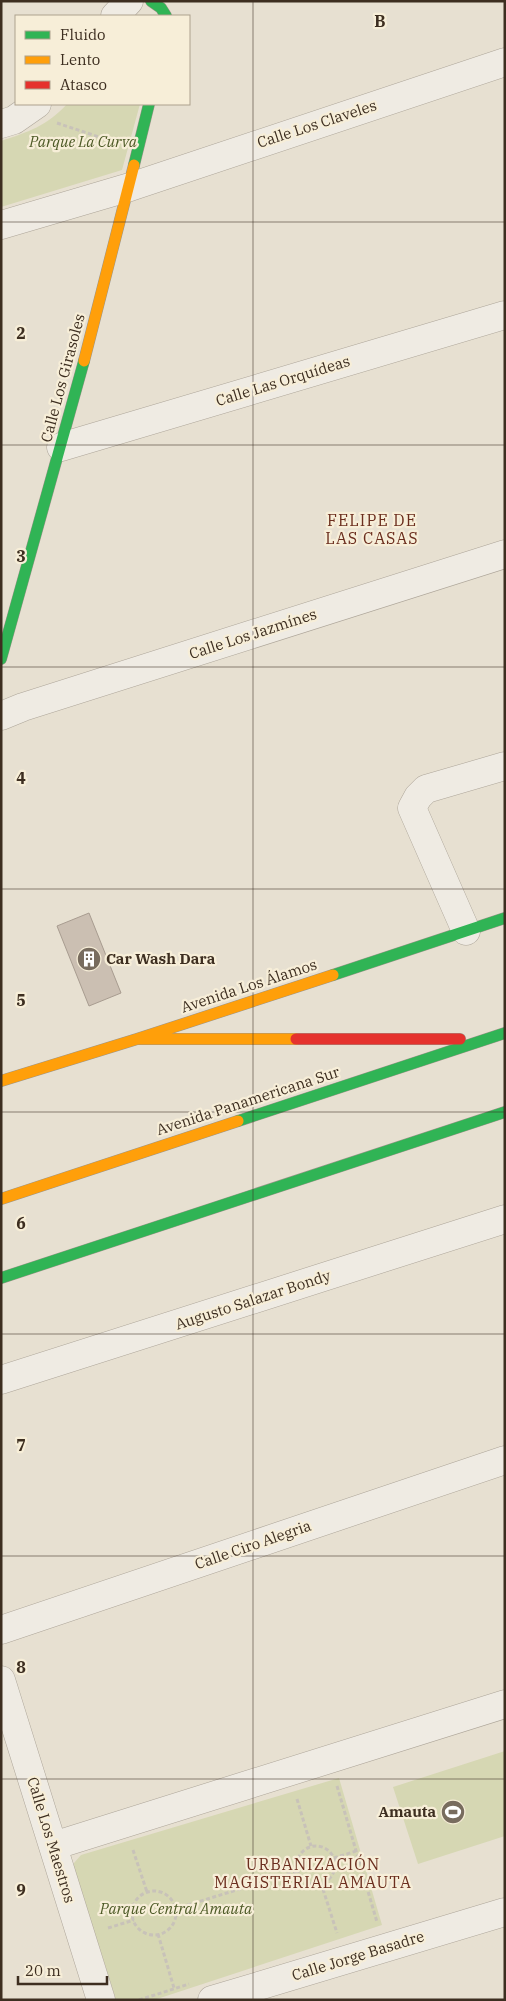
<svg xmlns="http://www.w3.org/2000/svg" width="506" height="2001" viewBox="0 0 506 2001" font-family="'IBM Plex Serif',serif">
<rect width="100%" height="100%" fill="#e7e0d1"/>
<path fill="#d6d7b3" d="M67,104H140L122,170L1,207V141C28,132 47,126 67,104Z
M505,1751V1836L418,1864L393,1787Z
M339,1778L382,1925L154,2000H116L74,1868V1863L81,1855Z"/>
<path fill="#cbbfb2" stroke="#a89c90" d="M89,913L121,993L89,1006L57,926Z"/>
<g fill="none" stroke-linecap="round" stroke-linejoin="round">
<g stroke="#ada599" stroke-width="29">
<path id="street" d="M115,16L129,1
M1,124L14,120L37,104
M1,225L130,187L505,62
M61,447L505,315
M1,716L23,707L505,554
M466,931L412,808L418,797L426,789L505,766
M1,1380L505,1219
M1,1630L505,1460
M1,1680L101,2000
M53,1846L505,1704
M212,2000L505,1912"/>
</g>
<g stroke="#9c958a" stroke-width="12">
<path id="fast" d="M151,1L161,8L166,16
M134,165L149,104
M1,659L84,361
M333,975L505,918
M238,1121L505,1033
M1,1278L505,1112"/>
</g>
<g stroke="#9c958a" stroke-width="12">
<path id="slow" d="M84,361L134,165
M137,1039H296
M1,1081L137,1039L333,975
M1,1199L238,1121"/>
</g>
<g stroke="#9c958a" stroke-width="12">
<path id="jam" d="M296,1039H460"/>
</g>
<path stroke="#c8c2b9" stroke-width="3" stroke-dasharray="4 2.5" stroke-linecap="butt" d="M57,123L111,141
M337,1786L377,1922
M297,1799L311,1846
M297 1865a19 19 0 1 1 38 0a19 19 0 1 1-38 0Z
M133,1850L147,1892
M334,1858L356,1851
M321,1883L337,1933
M132 1913a22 22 0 1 1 44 0a22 22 0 1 1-44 0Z
M175,1909L298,1871
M108,1928L134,1920
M158,1934L174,1988
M139,2000L189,1984"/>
<use href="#street" stroke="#efebe3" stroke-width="28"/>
<use href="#fast" stroke="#30b455" stroke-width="11"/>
<use href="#slow" stroke="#ff9f0a" stroke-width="11"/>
<use href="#jam" stroke="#e5322d" stroke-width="11"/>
</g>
<path fill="none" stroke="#3d2e20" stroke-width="1" stroke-opacity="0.55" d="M253,1V2000M1,222H505M1,445H505M1,667H505M1,889H505M1,1112H505M1,1334H505M1,1556H505M1,1779H505"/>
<defs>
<g id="building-disc" transform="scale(1.25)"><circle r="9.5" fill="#786c5e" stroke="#f7eed8"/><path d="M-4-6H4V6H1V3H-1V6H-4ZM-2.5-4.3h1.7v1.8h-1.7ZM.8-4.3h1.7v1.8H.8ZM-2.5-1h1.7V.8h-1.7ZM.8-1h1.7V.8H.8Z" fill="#fff"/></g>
<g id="stadium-disc" transform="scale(1.25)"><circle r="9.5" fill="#786c5e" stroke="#f7eed8"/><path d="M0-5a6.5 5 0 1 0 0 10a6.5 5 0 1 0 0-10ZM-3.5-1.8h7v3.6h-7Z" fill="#fff"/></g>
</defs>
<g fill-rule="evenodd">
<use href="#building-disc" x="89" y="959"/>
<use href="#stadium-disc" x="453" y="1812"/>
</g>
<g text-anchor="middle" stroke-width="4.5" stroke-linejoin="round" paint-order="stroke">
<g font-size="15" fill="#3d2e20" stroke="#f7eed8">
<text transform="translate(317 124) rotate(-18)" y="5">Calle Los Claveles</text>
<text transform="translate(63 378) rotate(-75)" y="5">Calle Los Girasoles</text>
<text transform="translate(283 381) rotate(-17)" y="5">Calle Las Orquídeas</text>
<text transform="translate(253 634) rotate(-18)" y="5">Calle Los Jazmínes</text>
<text transform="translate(249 986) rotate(-18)" y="5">Avenida Los Álamos</text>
<text transform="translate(248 1101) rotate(-18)" y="5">Avenida Panamericana Sur</text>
<text transform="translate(253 1300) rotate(-18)" y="5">Augusto Salazar Bondy</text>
<text transform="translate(253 1545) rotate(-19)" y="5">Calle Ciro Alegria</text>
<text transform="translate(51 1840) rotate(73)" y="5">Calle Los Maestros</text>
<text transform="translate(358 1956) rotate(-17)" y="5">Calle Jorge Basadre</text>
</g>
<g font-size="15" font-style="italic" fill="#4d5a26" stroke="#f7eed8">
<text x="83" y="147">Parque La Curva</text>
<text x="176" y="1914">Parque Central Amauta</text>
</g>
<g font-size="15" font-weight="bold" fill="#3d2e20" stroke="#f7eed8" text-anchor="start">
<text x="106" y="964">Car Wash Dara</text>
<text x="436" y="1817" text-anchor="end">Amauta</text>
</g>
<g font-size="16" letter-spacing="1" fill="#6b2e1e" stroke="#f7eed8">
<text x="372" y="526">FELIPE DE<tspan x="372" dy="18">LAS CASAS</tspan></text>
<text x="313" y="1870">URBANIZACIÓN<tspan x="313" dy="18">MAGISTERIAL AMAUTA</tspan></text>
</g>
</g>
<g font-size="16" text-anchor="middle" font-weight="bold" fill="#3d2e20" stroke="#f7eed8" stroke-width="4.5" stroke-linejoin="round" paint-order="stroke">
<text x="380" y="27">B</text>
<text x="21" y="339">2</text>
<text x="21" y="562">3</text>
<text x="21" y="784">4</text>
<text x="21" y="1006">5</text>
<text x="21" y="1229">6</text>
<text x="21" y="1451">7</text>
<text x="21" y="1673">8</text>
<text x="21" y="1896">9</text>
</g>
<rect width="506" height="2001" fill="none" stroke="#3d2e20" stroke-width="5"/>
<rect x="15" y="15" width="175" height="90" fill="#f7eed8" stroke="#ada18e"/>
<rect x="25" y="31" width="25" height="8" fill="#30b455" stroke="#ada18e"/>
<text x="60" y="40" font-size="15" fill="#3d2e20">Fluido</text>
<rect x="25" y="56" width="25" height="8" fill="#ff9f0a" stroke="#ada18e"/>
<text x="60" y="65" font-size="15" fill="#3d2e20">Lento</text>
<rect x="25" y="81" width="25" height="8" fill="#e5322d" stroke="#ada18e"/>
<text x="60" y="90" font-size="15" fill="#3d2e20">Atasco</text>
<path d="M18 1976v8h89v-8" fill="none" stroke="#3d2e20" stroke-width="2.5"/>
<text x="25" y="1976" font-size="15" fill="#3d2e20" stroke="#f7eed8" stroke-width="4" paint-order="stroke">20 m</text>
</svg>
